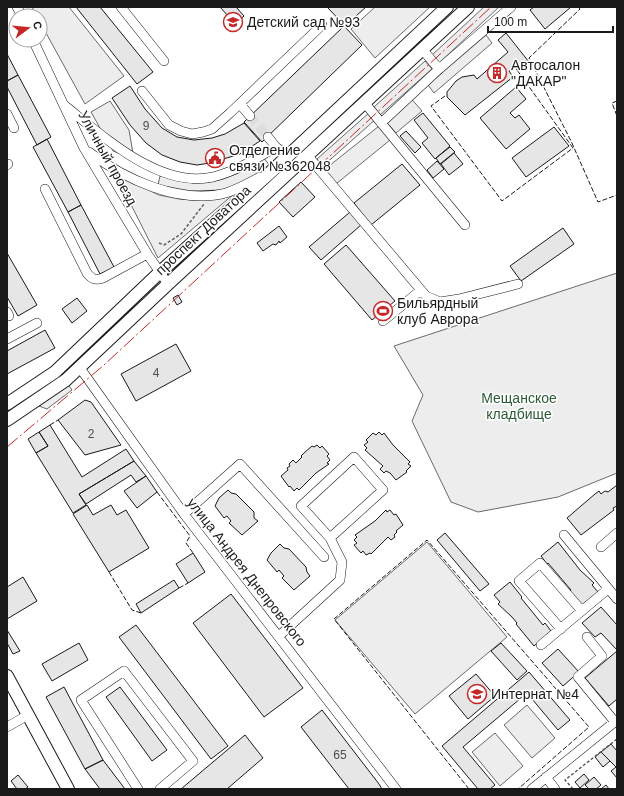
<svg xmlns="http://www.w3.org/2000/svg" width="624" height="796" viewBox="0 0 624 796" font-family="Arial,sans-serif">
<rect width="100%" height="100%" fill="#fff"/>
<path fill="#ededed" stroke="#6a6a6a" d="M32,7H69L124,76L85,104L40,22V16H37Z
M375,7H430L375,58L351,29Z
M484,7H499L439,63L432,55Z
M486,35L492,43L434,93L428,85Z
M425,61L432,69L380,115L374,107Z
M408,95L422,111L396,133L382,117Z
M110,101L129,130L134,159L113,151L91,112Z
M370,112L376,119L323,166L317,159Z
M379,126L390,140L336,184L324,170Z
M264,158L270,166L250,180L224,190L191,191L158,185L160,176L193,183L209,182L223,179L236,174Z
M116,175L159,195L179,199L199,200L234,194L158,258Z
M617,273V473L558,497L478,512L451,502L412,421L423,395L394,346Z
M68,384L72,390L47,409L39,406Z
M427,542L507,637L415,714L335,620Z
M527,705L555,738L532,758L504,725Z
M495,733L523,766L500,786L472,752Z"/>
<path fill="#e6e6e6" stroke="#1a1a1a" d="M76,7H100L153,72L137,84Z
M220,7H236L244,16L235,24Z
M330,7H366L345,26L328,8Z
M534,7H571L545,29L530,10Z
M344,26L362,45L262,142L244,122Z
M506,33L529,62L517,70L515,66L509,71L513,77L465,115L447,97V92L456,81L462,77L474,75L477,79L508,52L498,40Z
M7,54L18,75L7,81Z
M18,75L51,137L37,145L7,87V81Z
M130,86L145,109L162,128L177,137L194,140L212,138L225,134L244,123L260,141L240,154L210,163L197,165L180,162L162,155L146,143L130,125L112,98Z
M516,87L526,99L510,113L515,118L519,115L530,129L506,149L480,118Z
M423,113L450,146L435,159L422,143L428,138L414,120Z
M554,127L569,146L526,177L512,158Z
M406,131L421,147L415,153L400,136Z
M47,139L81,205L68,212L33,147Z
M450,147L455,152L440,164L436,158Z
M454,153L463,164L449,175L441,164Z
M437,161L444,169L433,178L427,170Z
M402,164L420,185L371,225L354,203Z
M301,182L315,197L293,217L279,202Z
M81,205L114,267L100,274L68,212Z
M350,212L361,225L321,260L309,247Z
M279,226L287,237L280,243L279,241L276,245L273,244L263,251L257,243Z
M563,228L574,244L521,281L510,266Z
M346,245L395,301L372,320L324,264Z
M7,253L37,305L18,316L7,297Z
M178,295L182,302L177,305L173,298Z
M77,298L87,311L72,323L62,309Z
M45,330L55,348L7,374V351Z
M176,344L191,371L136,401L121,374Z
M85,400L91,402L121,445L85,455L58,420Z
M50,425L82,477L126,449L134,461L79,494L86,505L73,513L36,453L48,446L39,432Z
M39,432L48,446L36,453L28,439Z
M379,432L382,435L384,433L393,445L410,462L408,464L411,466L406,471L407,472L396,480L390,473L386,471L384,473L380,469L383,466L365,450L367,448L364,445L368,442L366,440L373,433L376,435Z
M317,445L320,448L322,446L329,454L327,456L330,460L327,463L329,464L316,473L299,490L297,488L294,491L290,486L289,487L281,476L288,470L287,468L290,466L289,464L293,460L296,463L302,457L301,456L304,453L312,446L314,447Z
M134,461L146,476L136,482L131,475L86,504L79,494Z
M146,476L157,492L137,508L124,491Z
M617,485V506L613,508L614,510L581,535L567,518L595,494L599,491L601,494L605,491L608,492Z
M228,490L231,493L236,494L254,512V518L258,521L242,535L229,523L231,521L227,516L224,518L215,506L219,498Z
M87,505L93,515L111,505L117,515L126,510L149,548L109,572L73,514Z
M386,510L387,512L390,510L394,515L396,514L403,525L396,531L397,532L394,535L395,537L391,540L388,537L371,554L370,553L366,555L363,551L361,553L354,545L357,543L354,540L357,537L355,535L375,521Z
M445,533L489,584L480,591L437,540Z
M558,542L580,570L594,583L592,585L598,592L582,605L570,591L571,590L548,563L547,564L541,556Z
M280,544L284,548L289,549L306,567L307,572L310,576L294,590L282,578L284,576L279,570L277,572L267,560L271,553Z
M193,553L205,572L188,583L176,564Z
M23,577L37,601L7,619V587Z
M174,580L179,588L141,613L136,604Z
M510,582L522,597L521,598L543,625L545,623L551,631L534,646L516,624L517,623L512,617L498,604L500,602L494,595Z
M231,594L303,688L264,717L193,623Z
M601,607L617,625V650L601,633L595,637L582,623Z
M136,625L228,746L211,759L119,637Z
M7,630L20,651L13,654L7,643Z
M79,643L88,660L52,681L42,664Z
M501,643L527,671L517,680L491,651Z
M558,649L579,672L563,686L542,663Z
M617,651V699L609,706L585,678Z
M529,672L570,720L558,730L527,693L463,747L495,785L490,789H478L442,746Z
M476,674L495,696L468,719L449,696Z
M64,687L103,760L85,769L46,697Z
M120,687L167,750L152,761L106,697Z
M322,710L379,784L382,789H349L301,727Z
M245,735L263,758L227,789H181Z
M611,744L617,751V768L601,752Z
M601,752L610,761L603,767L595,757Z
M103,760L125,789H100L85,769Z
M616,767L617,768V778L611,771Z
M584,774L589,780L580,788L575,782Z
M18,775L28,787L25,789H17L11,781Z
M594,777L601,785L596,789H589L585,785Z
M606,785L609,789H601Z"/>
<g fill="none" stroke-linecap="round" stroke-linejoin="round">
<path stroke="#ddd" stroke-width="9" stroke-dasharray="9 4.5" stroke-linecap="butt" d="M250,116L268,137"/>
<g stroke="#1a1a1a" stroke-width="10">
<path id="minor" d="M17,7L22,16
M121,7L164,61
M33,40L84,148L148,255L168,284
M422,49L439,69L511,7
M142,91L169,125L181,131L192,134L203,132L212,129L230,113L322,25
M364,102L465,225
M240,104L250,116
M64,105C103,136 159,189 213,177C236,171 256,159 276,147L288,156
M7,114L14,128
M381,123L439,69
M268,137L276,147
M89,152C124,179 180,205 226,193C238,189 249,183 260,177
M307,155L426,296L440,302L459,299L518,284
M7,165L8,164
M45,189L87,273C92,279 95,281 103,278L147,254
M7,312L9,316
M383,321L421,290
M7,339L37,323
M80,368L184,514L396,789
M184,514L240,464L324,557
M564,535L617,599
M601,547L617,533
M561,629L519,581L540,563L582,611
M279,636L340,580L342,562L330,538L301,506L354,457L383,490L330,538
M587,637L602,656L578,677L615,722
M541,645L608,589
M7,727L28,715
M546,777L555,789
M138,789L81,700L124,671L193,761L160,789
M532,789L617,720"/>
</g>
<g stroke="#1a1a1a" stroke-width="14">
<path id="major" d="M7,404L55,372L159,273L273,170L447,7
M7,420L66,380L168,284L468,7
M7,676L68,789"/>
</g>
<path stroke="#5f5f5f" stroke-width="1.5" stroke-dasharray="3 2" stroke-linecap="butt" d="M159,243L164,245L181,234L204,204
M573,789L565,780L617,739"/>
<use href="#minor" stroke="#fff" stroke-width="9"/>
<use href="#major" stroke="#fff" stroke-width="12"/>
<path stroke="#1a1a1a" stroke-width="1" stroke-dasharray="5 2" stroke-linecap="butt" d="M578,7L580,9L529,58L571,141L598,202L617,195
M445,96L431,106L502,201L573,148L517,70
M617,101L612,103L617,116
M50,425L58,420
M157,492L190,536L186,543L193,553
M109,572L132,610L141,613
M179,588L188,583
M469,789L334,619L427,540L589,727L518,789"/>
<path stroke="#c62828" stroke-width="1" stroke-dasharray="14 3 2 3" stroke-linecap="butt" d="M7,447L104,365L491,7"/>
</g>
<defs>
<g id="school-ring" transform="scale(1)"><circle r="9.5" fill="#fff" stroke="#c62828" stroke-width="1.5"/><path d="M0-5L7-2L0 1L-7-2ZM-4 1L0 2.5L4 1V4Q0 6-4 4Z" fill="#c62828"/></g>
<g id="building-ring" transform="scale(1)"><circle r="9.5" fill="#fff" stroke="#c62828" stroke-width="1.5"/><path d="M-4-6H4V6H1V3H-1V6H-4ZM-2.5-4.3h1.7v1.8h-1.7ZM.8-4.3h1.7v1.8H.8ZM-2.5-1h1.7V.8h-1.7ZM.8-1h1.7V.8H.8Z" fill="#c62828"/></g>
<g id="civic-ring" transform="scale(1)"><circle r="9.5" fill="#fff" stroke="#c62828" stroke-width="1.5"/><path d="M-.6-6.5H3V-4.5H.6V-3L4-1V1h2V6H-6V1h2V-1L-.6-3ZM-1.2 2.5V6h2.4V2.5Z" fill="#c62828"/></g>
<g id="stadium-ring" transform="scale(1)"><circle r="9.5" fill="#fff" stroke="#c62828" stroke-width="1.5"/><path d="M0-5a6.5 5 0 1 0 0 10a6.5 5 0 1 0 0-10ZM-3.5-1.8h7v3.6h-7Z" fill="#c62828"/></g>
</defs>
<g fill-rule="evenodd">
<use href="#school-ring" x="233" y="22"/>
<use href="#building-ring" x="497" y="73"/>
<use href="#civic-ring" x="215" y="158"/>
<use href="#stadium-ring" x="383" y="311"/>
<use href="#school-ring" x="477" y="694"/>
</g>
<g text-anchor="middle" stroke-width="3" stroke-linejoin="round" paint-order="stroke">
<g font-size="12" fill="#4d4d4d">
<text x="146" y="130">9</text>
<text x="156" y="377">4</text>
<text x="91" y="438">2</text>
<text x="340" y="759">65</text>
</g>
<g font-size="14" fill="#1a1a1a" stroke="#fff" text-anchor="start">
<text x="247" y="27">Детский сад №93</text>
<text x="511" y="70">Автосалон<tspan x="511" dy="16">"ДАКАР"</tspan></text>
<text x="229" y="155">Отделение<tspan x="229" dy="16">связи №362048</tspan></text>
<text x="397" y="308">Бильярдный<tspan x="397" dy="16">клуб Аврора</tspan></text>
<text x="491" y="699">Интернат №4</text>
</g>
<g font-size="14" fill="#1a1a1a" stroke="#fff">
<text transform="translate(108 158) rotate(61)" y="5">Уличный проезд</text>
<text transform="translate(203 230) rotate(-43)" y="5">проспект Доватора</text>
<text transform="translate(247 572) rotate(52)" y="5">улица Андрея Днепровского</text>
</g>
<g font-size="14" fill="#2b5a34" stroke="#fff">
<text x="519" y="403">Мещанское<tspan x="519" dy="16">кладбище</tspan></text>
</g>
</g>
<rect width="624" height="796" fill="none" stroke="#1a1a1a" stroke-width="16"/>
<g transform="translate(28 28) rotate(74)"><circle r="19" fill="#ffffff" stroke="#a3a3a3"/>
<path d="M0-3L7 15L0 10L-7 15Z" fill="#c62828"/>
<text y="-6" font-size="11" font-weight="bold" text-anchor="middle" fill="#1a1a1a">С</text>
</g>
<path d="M488 26v6h125v-6" fill="none" stroke="#1a1a1a" stroke-width="2"/>
<text x="494" y="26" font-size="12" fill="#1a1a1a" stroke="#ffffff" stroke-width="3" paint-order="stroke">100 m</text>
</svg>
